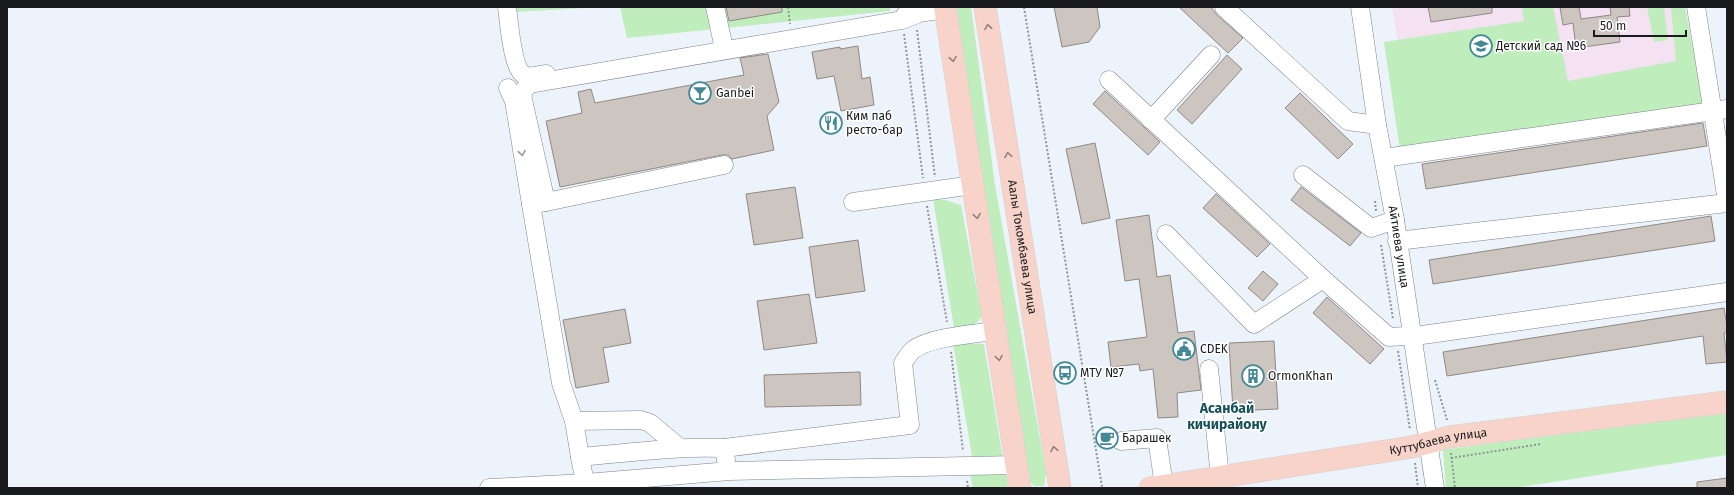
<svg xmlns="http://www.w3.org/2000/svg" width="1734" height="495" viewBox="0 0 1734 495" font-family="'Fira Sans',sans-serif">
<rect width="100%" height="100%" fill="#ecf3fa"/>
<path fill="#f4e1f2" d="M1392,7H1683L1692,61L1410,113Z"/>
<path fill="#bfedbb" d="M515,7H601L515,12Z
M620,7H890V11L627,38Z
M956,7H971L995,185L1046,473L1044,486H1034L1030,481L982,188Z
M1522,7H1553L1568,81L1676,61L1671,7H1685L1704,106L1400,150L1384,42L1524,21Z
M1647,7H1664L1668,40L1654,42Z
M933,199L945,200L961,205L982,317L974,325L954,328Z
M953,343L984,344L1003,460L973,462Z
M1727,411V455L1515,488H1446L1443,450Z
M1006,473L1008,488H973L970,474Z"/>
<path fill="#cdc5bf" stroke="#918984" d="M726,7H782V12L729,21Z
M1054,7H1097L1100,27L1089,42L1062,47Z
M1179,7H1211L1217,15L1243,38L1228,53Z
M1428,7H1492V13L1431,22Z
M1560,7H1579L1581,19L1611,15L1610,7H1629L1630,16L1617,17L1620,42L1576,48L1573,23L1563,25Z
M858,46L862,79L870,77L874,105L841,111L834,76L817,79L812,52L840,47V49Z
M768,54L779,102L767,116L774,150L732,159L728,155H722L560,187L546,121L582,113L578,92L591,89L595,103L744,75L740,58Z
M1227,55L1242,69L1192,124L1177,110Z
M1105,91L1160,142L1148,155L1093,104Z
M1300,93L1353,144L1338,159L1285,108Z
M1703,123L1707,146L1426,189L1422,164Z
M1095,143L1110,218L1082,224L1066,149Z
M795,187L803,238L754,245L746,194Z
M1301,187L1361,233L1350,246L1291,200Z
M1216,194L1270,244L1257,257L1203,208Z
M1149,215L1157,277L1170,275L1178,333L1194,331L1201,390L1177,393L1178,417L1158,418L1153,369L1140,371L1139,364L1111,367L1108,342L1147,337L1139,279L1125,281L1116,220Z
M1711,216L1715,241L1433,284L1429,260Z
M858,240L865,291L816,298L809,247Z
M1263,271L1278,284L1263,301L1248,288Z
M809,294L817,343L764,350L757,301Z
M1327,297L1384,349L1370,364L1313,313Z
M1724,308L1727,326V333H1724L1727,362L1706,364L1703,336L1447,376L1443,352Z
M625,309L631,343L603,348L609,382L576,388L563,320Z
M1274,341L1278,409L1233,411L1229,343Z
M860,372L861,405L765,407L764,375Z
M1727,478V488H1697V482Z"/>
<g fill="none" stroke-linecap="round" stroke-linejoin="round">
<g stroke="#7e848b" stroke-width="19">
<g id="minor">
<path d="M507,7C509,21 512,68 524,75C530,78 539,75 546,74"/>
<path d="M715,7L723,44"/>
<path d="M1224,7L1348,121L1377,125"/>
<path id="s1" d="M1360,7L1377,125L1395,220L1435,488"/>
<path d="M1696,7L1727,201"/>
<path d="M905,15L945,9"/>
<path d="M1109,80L1323,279L1389,337L1422,335L1727,292"/>
<path d="M508,88L514,101L531,204L546,202L724,165"/>
<path d="M1151,120L1211,55"/>
<path d="M1384,158L1727,109"/>
<path d="M1303,175L1371,228L1395,220"/>
<path d="M546,202L523,100C522,92 524,89 530,84L902,20L915,15"/>
<path d="M853,202L973,185"/>
<path d="M531,204L561,383L574,421L580,457"/>
<path d="M1166,234L1254,324L1323,279"/>
<path d="M1397,241L1727,203"/>
<path d="M1209,369L1220,477"/>
<path d="M574,421L641,420L650,423L680,448"/>
<path d="M1121,441L1157,438L1164,486"/>
<path d="M724,448L910,425L903,363C906,359 909,353 913,350C929,337 974,334 995,331"/>
<path d="M489,488L586,483L729,471L1016,465"/>
<path d="M586,488L580,457C628,453 676,446 724,448L726,460"/>
</g>
</g>
<g stroke="#d1d1d2" stroke-width="23">
<g id="major">
<path d="M945,7L1020,488"/>
<path id="s2" d="M985,7L1060,488"/>
<path id="s3" d="M1150,488L1412,447L1449,437L1727,402"/>
</g>
</g>
<path stroke="#90959a" stroke-width="2" stroke-dasharray="2 2" stroke-linecap="butt" d="M788,7L790,24
M1024,7L1102,487
M917,30L935,177
M904,34L923,178
M1375,201L1376,211
M927,206L947,322
M1381,245L1393,319
M1398,351L1410,430
M951,352L963,451
M1435,380L1447,420
M1451,453L1455,488
M1451,458L1541,444
M1415,463L1418,488
M967,481L968,488"/>
<use href="#minor" stroke="#fff" stroke-width="18"/>
<use href="#major" stroke="#f8d3c9" stroke-width="22"/>
</g>
<defs><path id="oneway-chevron" d="M-2-3.5L2.5 0L-2 3.5" fill="none" stroke-width="1.6" stroke-linecap="round" stroke-linejoin="round"/></defs>
<g stroke="#93807c">
<use href="#oneway-chevron" transform="translate(988 27) rotate(-99)"/>
<use href="#oneway-chevron" transform="translate(953 59) rotate(81)"/>
<use href="#oneway-chevron" transform="translate(1008 155) rotate(-99)"/>
<use href="#oneway-chevron" transform="translate(977 216) rotate(81)"/>
<use href="#oneway-chevron" transform="translate(999 358) rotate(81)"/>
<use href="#oneway-chevron" transform="translate(1054 449) rotate(-99)"/>
</g>
<use stroke="#979899" href="#oneway-chevron" transform="translate(522 153) rotate(81)"/>
<defs>
<g id="school-ring" transform="scale(1.15)"><circle r="9.5" fill="#fff" stroke="#448996" stroke-width="1.5"/><path d="M0-5L7-2L0 1L-7-2ZM-4 1L0 2.5L4 1V4Q0 6-4 4Z" fill="#448996"/></g>
<g id="bar-ring" transform="scale(1.15)"><circle r="9.5" fill="#fff" stroke="#448996" stroke-width="1.5"/><path d="M-6-5H6L.8 .8V4.5H3.5V6h-7V4.5H-.8V.8Z" fill="#448996"/></g>
<g id="restaurant-ring" transform="scale(1.15)"><circle r="9.5" fill="#fff" stroke="#448996" stroke-width="1.5"/><path d="M-5-6h1v4h1v-4h1v4h1v-4h1v5L-1.5 .5V6h-2V.5L-5-1ZM5-6V6H3V1.5H1.5Q1.5-4 5-6Z" fill="#448996"/></g>
<g id="civic-ring" transform="scale(1.15)"><circle r="9.5" fill="#fff" stroke="#448996" stroke-width="1.5"/><path d="M-.6-6.5H3V-4.5H.6V-3L4-1V1h2V6H-6V1h2V-1L-.6-3ZM-1.2 2.5V6h2.4V2.5Z" fill="#448996"/></g>
<g id="bus-ring" transform="scale(1.15)"><circle r="9.5" fill="#fff" stroke="#448996" stroke-width="1.5"/><path d="M-5-6H5V4H4V6H2V4H-2V6H-4V4H-5ZM-3.5-4V0h7V-4ZM-3.5 1.2v1.5H-2V1.2ZM2 1.2v1.5H3.5V1.2Z" fill="#448996"/></g>
<g id="building-ring" transform="scale(1.15)"><circle r="9.5" fill="#fff" stroke="#448996" stroke-width="1.5"/><path d="M-4-6H4V6H1V3H-1V6H-4ZM-2.5-4.3h1.7v1.8h-1.7ZM.8-4.3h1.7v1.8H.8ZM-2.5-1h1.7V.8h-1.7ZM.8-1h1.7V.8H.8Z" fill="#448996"/></g>
<g id="cafe-ring" transform="scale(1.15)"><circle r="9.5" fill="#fff" stroke="#448996" stroke-width="1.5"/><path d="M-5.5-4.5H6V0H3Q3 3.5 0 3.5H-2.5Q-5.5 3.5-5.5 0ZM3-3.2v2h1.7v-2ZM-6 4.5H4V6H-6Z" fill="#448996"/></g>
</defs>
<g fill-rule="evenodd">
<use href="#school-ring" x="1481" y="46"/>
<use href="#bar-ring" x="700" y="93"/>
<use href="#restaurant-ring" x="831" y="123"/>
<use href="#civic-ring" x="1184" y="349"/>
<use href="#bus-ring" x="1065" y="373"/>
<use href="#building-ring" x="1253" y="376"/>
<use href="#cafe-ring" x="1107" y="438"/>
</g>
<g text-anchor="middle" stroke-width="3" stroke-linejoin="round" paint-order="stroke">
<g font-size="12" fill="#181a1d" stroke="#fff" text-anchor="start">
<text x="1496" y="50">Детский сад №6</text>
<text x="716" y="97">Ganbei</text>
<text x="846" y="120">Ким паб<tspan x="846" dy="14">ресто-бар</tspan></text>
<text x="1200" y="353">CDEK</text>
<text x="1080" y="377">МТУ №7</text>
<text x="1268" y="380">OrmonKhan</text>
<text x="1122" y="442">Барашек</text>
</g>
<g font-size="12" fill="#181a1d" stroke="#fff">
<text dy="4" stroke="none"><textPath href="#s2" startOffset="243">Аалы Токомбаева улица</textPath></text>
<text dy="4" stroke="none"><textPath href="#s1" startOffset="243">Айтиева улица</textPath></text>
<text dy="4" stroke="none"><textPath href="#s3" startOffset="292">Куттубаева улица</textPath></text>
</g>
<g font-size="14" font-weight="bold" fill="#16505a" stroke="#fff">
<text x="1227" y="413">Асанбай<tspan x="1227" dy="16">кичирайону</tspan></text>
</g>
</g>
<rect width="1734" height="495" fill="none" stroke="#181a1d" stroke-width="16"/>
<path d="M1594 30v6h92v-6" fill="none" stroke="#181a1d" stroke-width="2"/>
<text x="1600" y="30" font-size="12" fill="#181a1d" stroke="#ffffff" stroke-width="3" paint-order="stroke">50 m</text>
</svg>
